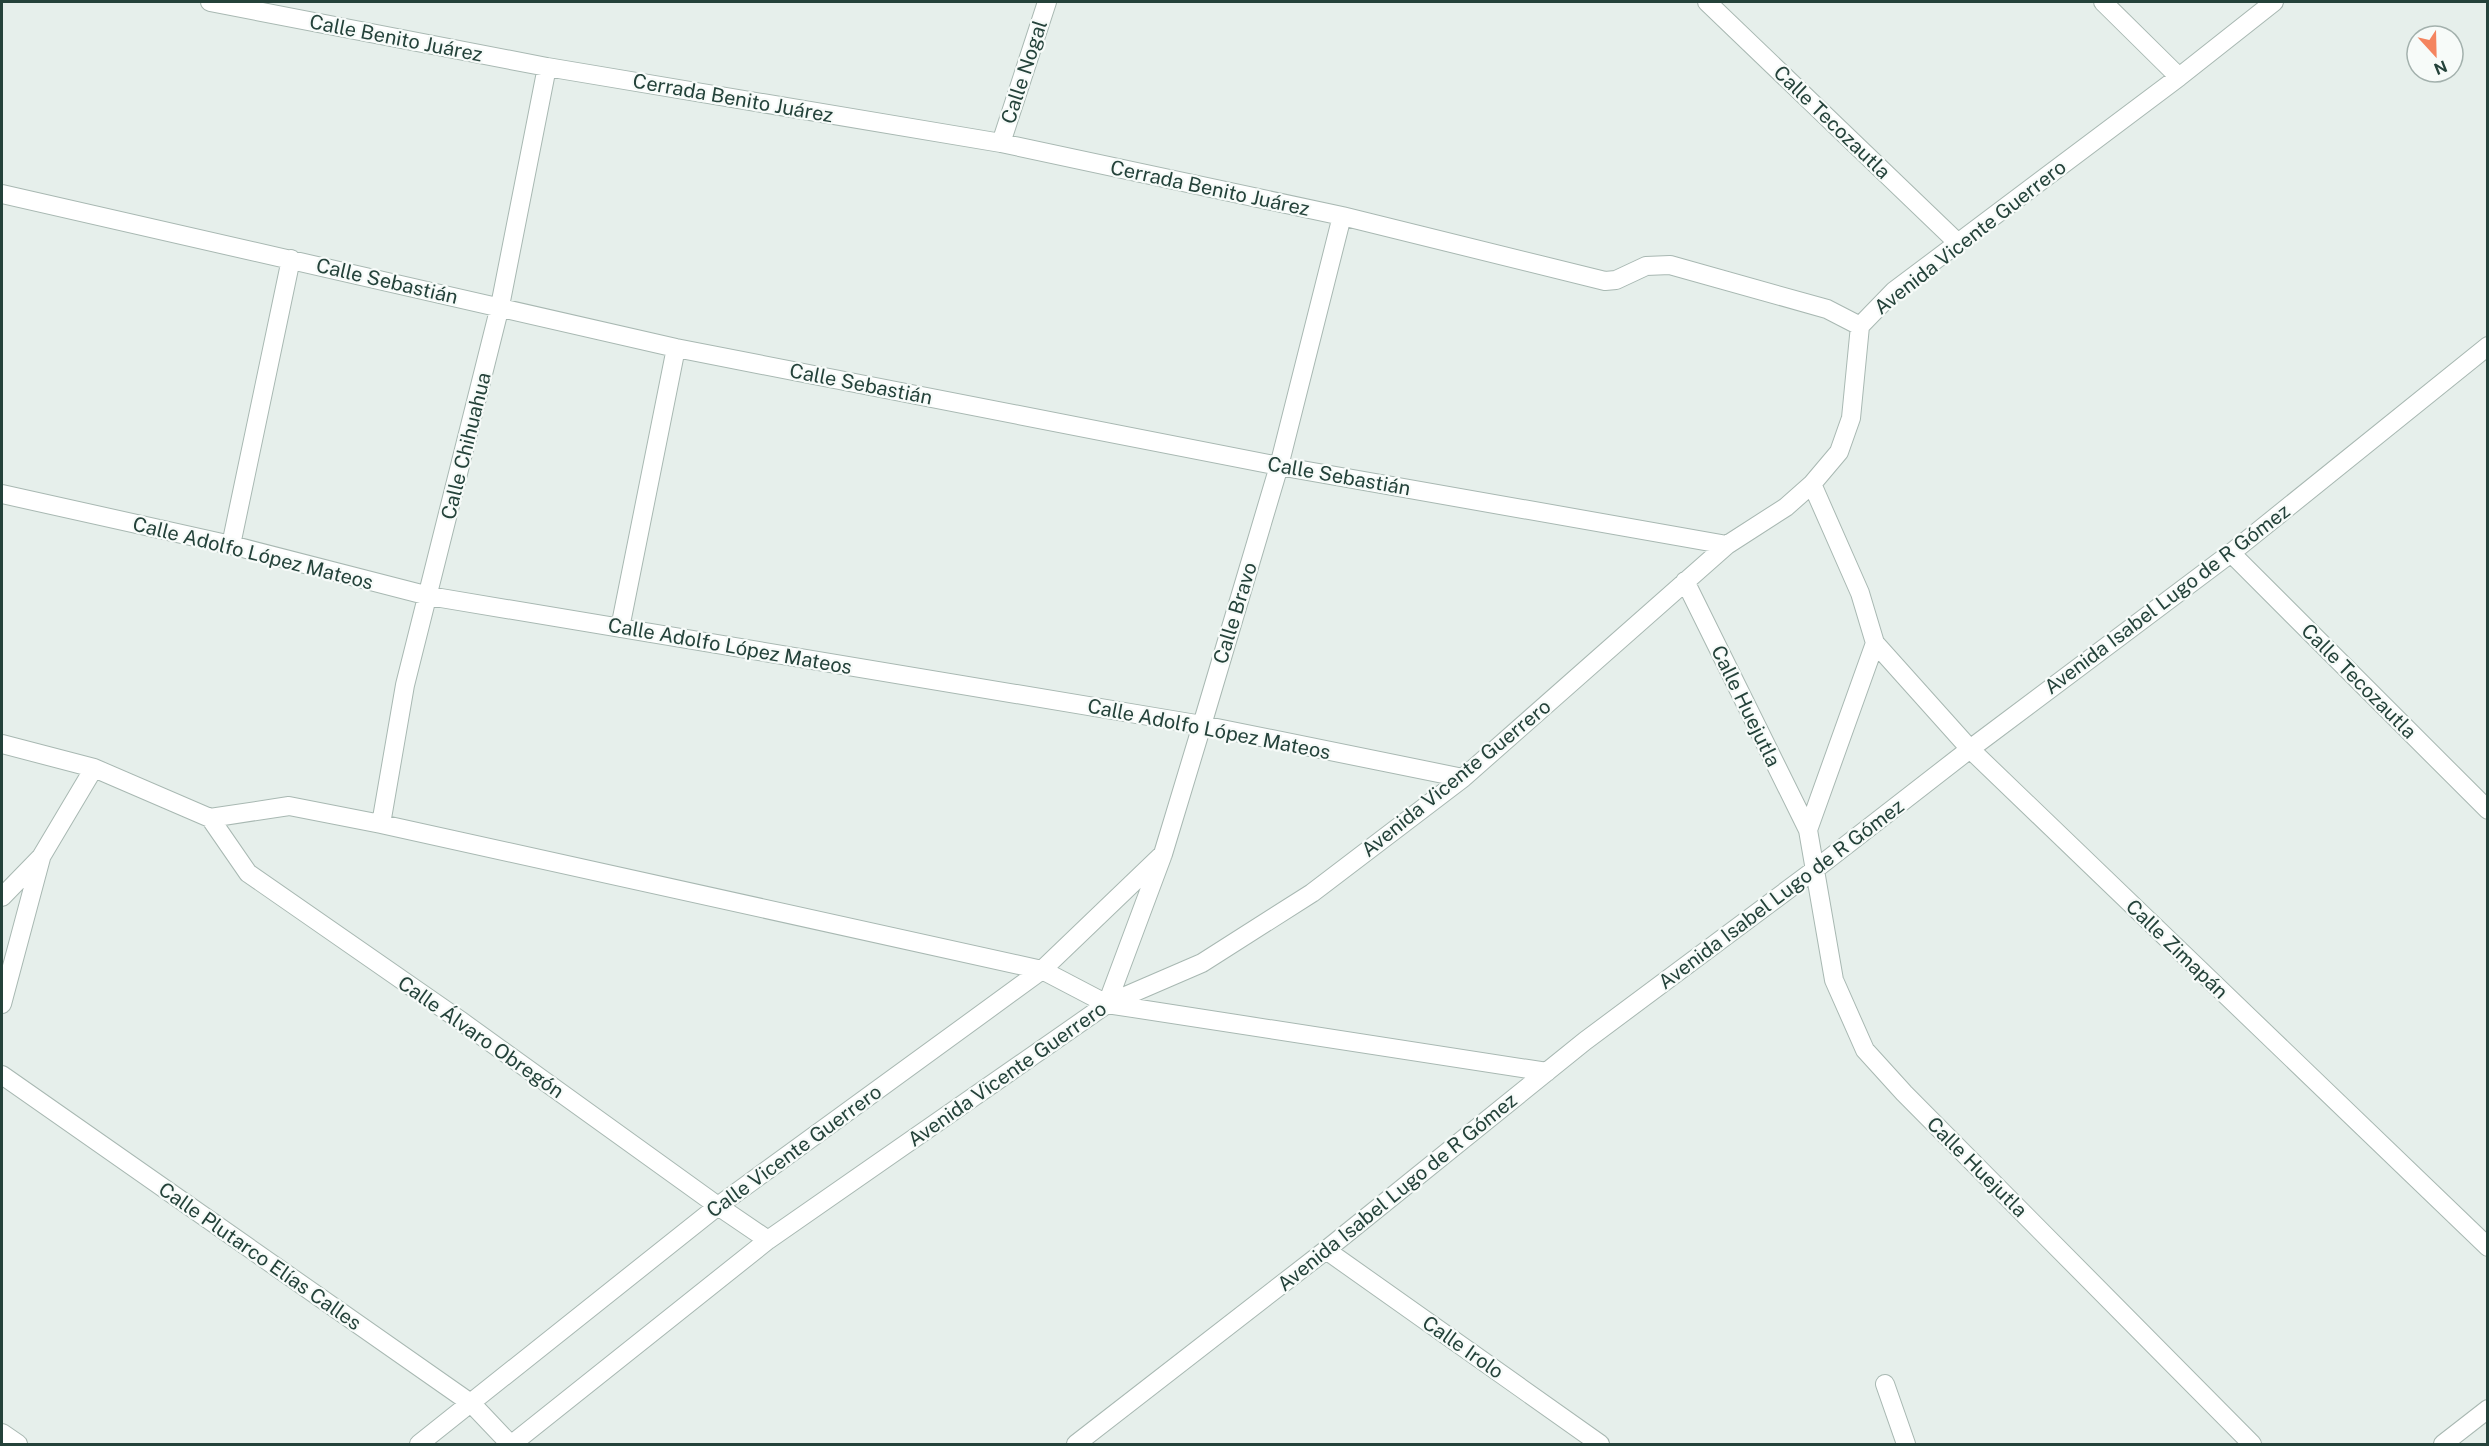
<svg xmlns="http://www.w3.org/2000/svg" width="2489" height="1446" viewBox="0 0 2489 1446" font-family="'Public Sans',sans-serif">
<rect width="100%" height="100%" fill="#e6efeb"/>
<g fill="none" stroke-linecap="round" stroke-linejoin="round">
<g stroke="#a8b8b2" stroke-width="20">
<path id="street" d="M210,2L547,67L1001,143L1342,216L1605,281L1616,280L1646,266L1670,265L1827,309L1860,326
M1707,2L1958,243
M2103,2L2179,77
M1001,143L1047,2
M2,194L676,348L1279,466L1727,545
M1812,484L1860,593L1875,643L1970,749L2488,1247
M2,494L231,545L429,596L1202,725L1463,778
M231,545L291,259
M2231,553L2488,810
M1685,581L1808,830L1834,980L1865,1050L1904,1093L2252,1444
M620,628L676,348
M2,744L94,768L210,818L289,806L381,824L1042,970L1107,1004L1547,1072
M210,818L248,873L461,1021L718,1206L768,1240
M381,824L405,685L500,306L547,67
M1808,830L1875,643
M2,897L41,857L94,768
M2,1004L41,858
M1107,1004L1163,854L1202,725L1279,466L1342,216
M2,1075L472,1404L510,1444
M1326,1250L1600,1444
M1885,1384L1906,1444
M2,1433L18,1444
M419,1444L718,1206L1042,970L1163,854
M512,1444L768,1240L1107,1004L1202,963L1312,893L1463,778L1727,545L1786,507L1812,484L1839,452L1851,418L1860,326L1894,291L2179,77L2274,2
M1076,1444L1326,1250L1585,1041L1813,871L1970,749L2231,553L2488,346
M2443,1444L2488,1409"/>
</g>
<use href="#street" stroke="#fff" stroke-width="18"/>
</g>
<g text-anchor="middle" stroke-width="4.5" stroke-linejoin="round" paint-order="stroke">
<g font-size="20" fill="#24423a" stroke="#f7fbf9">
<text transform="translate(396 38) rotate(11)" y="7">Calle Benito Juárez</text>
<text transform="translate(1024 72) rotate(-72)" y="7">Calle Nogal</text>
<text transform="translate(733 98) rotate(10)" y="7">Cerrada Benito Juárez</text>
<text transform="translate(1832 122) rotate(44)" y="7">Calle Tecozautla</text>
<text transform="translate(1210 188) rotate(12)" y="7">Cerrada Benito Juárez</text>
<text transform="translate(1970 237) rotate(-38)" y="7">Avenida Vicente Guerrero</text>
<text transform="translate(387 281) rotate(13)" y="7">Calle Sebastián</text>
<text transform="translate(861 384) rotate(11)" y="7">Calle Sebastián</text>
<text transform="translate(466 446) rotate(-76)" y="7">Calle Chihuahua</text>
<text transform="translate(1339 476) rotate(10)" y="7">Calle Sebastián</text>
<text transform="translate(253 553) rotate(14)" y="7">Calle Adolfo López Mateos</text>
<text transform="translate(2167 599) rotate(-37)" y="7">Avenida Isabel Lugo de R Gómez</text>
<text transform="translate(1235 613) rotate(-73)" y="7">Calle Bravo</text>
<text transform="translate(730 646) rotate(10)" y="7">Calle Adolfo López Mateos</text>
<text transform="translate(2359 681) rotate(45)" y="7">Calle Tecozautla</text>
<text transform="translate(1746 706) rotate(64)" y="7">Calle Huejutla</text>
<text transform="translate(1209 729) rotate(11)" y="7">Calle Adolfo López Mateos</text>
<text transform="translate(1456 778) rotate(-39)" y="7">Avenida Vicente Guerrero</text>
<text transform="translate(1781 894) rotate(-37)" y="7">Avenida Isabel Lugo de R Gómez</text>
<text transform="translate(2177 949) rotate(44)" y="7">Calle Zimapán</text>
<text transform="translate(481 1037) rotate(35)" y="7">Calle Álvaro Obregón</text>
<text transform="translate(1007 1074) rotate(-35)" y="7">Avenida Vicente Guerrero</text>
<text transform="translate(794 1151) rotate(-36)" y="7">Calle Vicente Guerrero</text>
<text transform="translate(1977 1167) rotate(45)" y="7">Calle Huejutla</text>
<text transform="translate(1397 1192) rotate(-39)" y="7">Avenida Isabel Lugo de R Gómez</text>
<text transform="translate(260 1256) rotate(35)" y="7">Calle Plutarco Elías Calles</text>
<text transform="translate(1463 1347) rotate(35)" y="7">Calle Irolo</text>
</g>
</g>
<rect width="2489" height="1446" fill="none" stroke="#24423a" stroke-width="6"/>
<g transform="translate(2435 54) rotate(158)"><circle r="28" fill="#f7fbf9" stroke="#a3b1ad" stroke-width="1.5"/>
<path d="M0-4.5L10 22L0 15L-10 22Z" fill="#f4845f"/>
<text y="-9" font-size="16" font-weight="bold" text-anchor="middle" fill="#24423a">N</text>
</g>
</svg>
